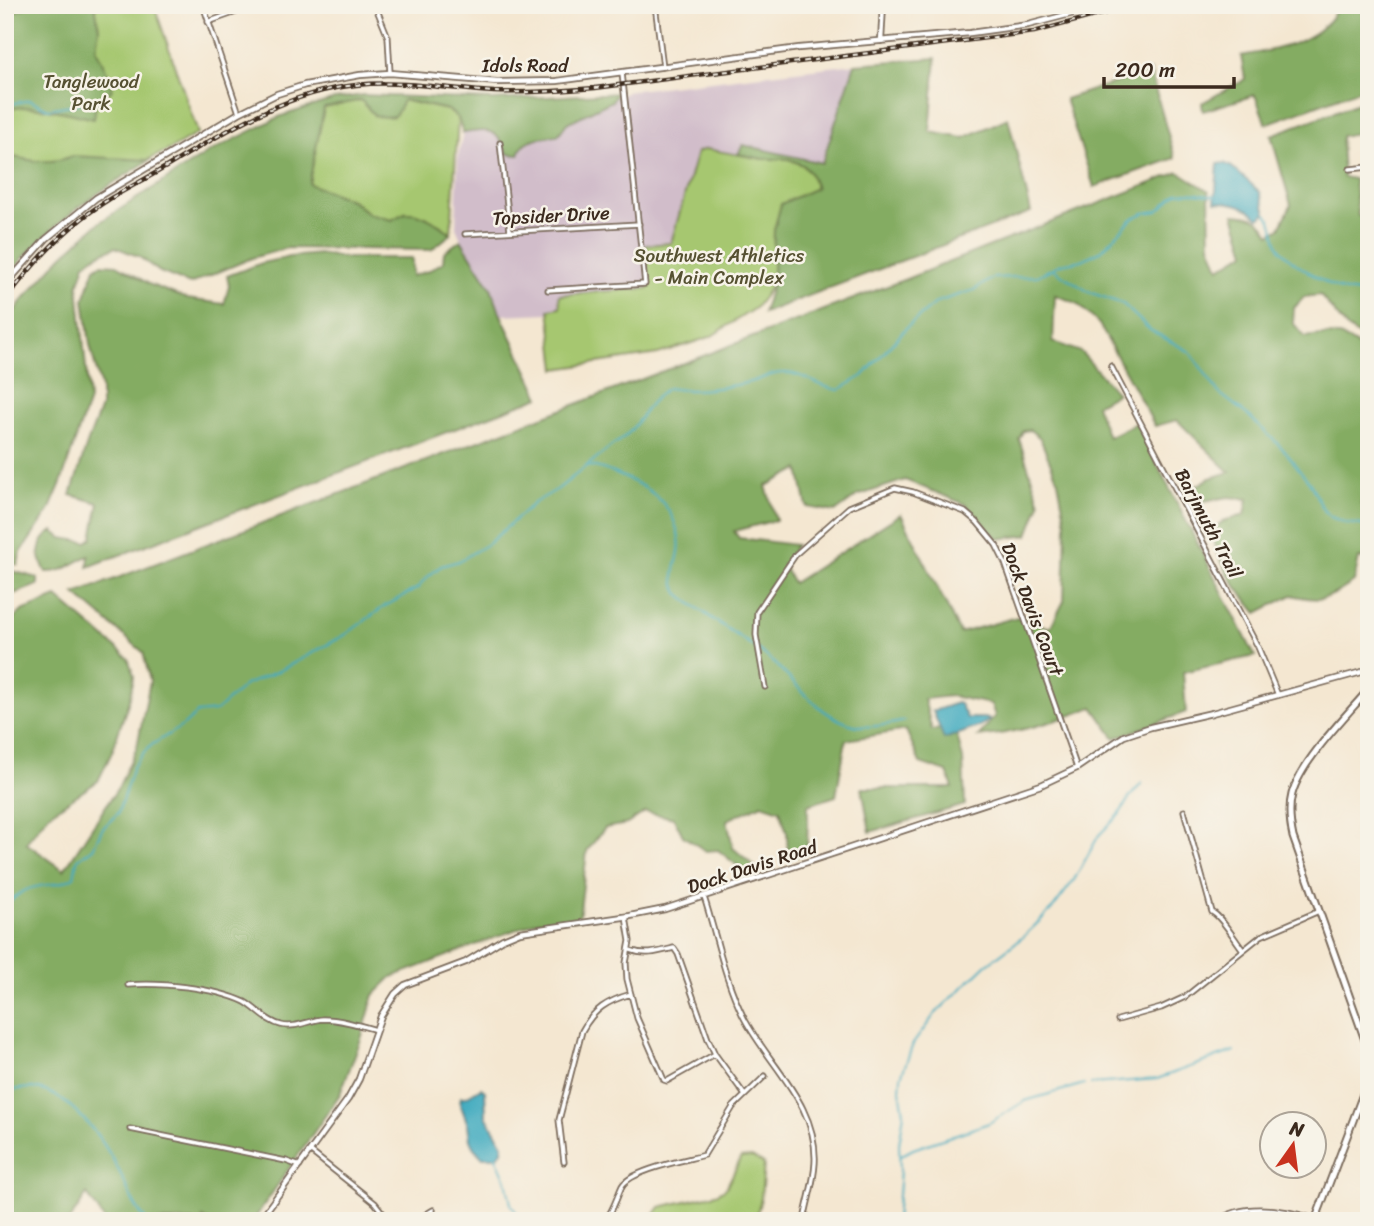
<svg xmlns="http://www.w3.org/2000/svg" width="1374" height="1226" viewBox="0 0 1374 1226" font-family="Sriracha,sans-serif">
<rect width="100%" height="100%" fill="#f7f3e8"/>
<filter id="ink" filterUnits="userSpaceOnUse"><feTurbulence type="fractalNoise" baseFrequency=".0143" numOctaves="2"/><feDisplacementMap in="SourceGraphic" scale="14" xChannelSelector="R" yChannelSelector="G"/><feConvolveMatrix kernelMatrix="1 2 1 2 8 2 1 2 1" color-interpolation-filters="sRGB"/></filter>
<filter id="wash" filterUnits="userSpaceOnUse"><feTurbulence type="fractalNoise" baseFrequency=".00686" numOctaves="4" result="noise"/><feDisplacementMap in="SourceGraphic" scale="28" xChannelSelector="R" yChannelSelector="G"/><feGaussianBlur stdDeviation="1.57" result="paint"/><feColorMatrix in="noise" values="0 0 0 0 0 0 0 0 0 0 0 0 0 0 0 0 0 1.4 0 .05"/><feComposite in="paint" operator="in"/></filter>
<g filter="url(#wash)">
<rect width="100%" height="100%" fill="#f4e7d1"/>
<path fill="#d1bdca" d="M855,64L822,163L743,145L738,154L707,149L697,152L671,243L646,245L650,288L559,295L560,307L550,309V313L501,315L491,288L461,240L456,227L458,156L463,133L487,130L521,146L525,141L558,135L567,123L628,91Z"/>
<path fill="#a6c770" stroke="#707847" stroke-width="2" d="M5,5H154L198,133L171,149L132,167L65,214L5,275Z
M361,100L375,116L402,100L447,110L458,118L451,234L442,226L406,212L392,221L369,214L353,201L308,184L324,108Z
M706,149L763,159H789L803,165L810,173L816,188L774,230L773,281L765,295L755,308L710,337L658,354L556,369L549,309L560,307L559,295L649,288L646,245L671,243L697,152Z
M752,1157L764,1164L761,1198L755,1221H650L660,1207L716,1194L726,1188L741,1158Z"/>
<path fill="#84ac62" stroke="#606b40" stroke-width="2" fill-rule="evenodd" d="M30,5H95L99,28L96,49L108,74L112,90L96,104L94,119C72,114 25,101 5,111V11L11,14Z
M1339,5H1369V86L1266,124L1255,95L1203,111L1202,103L1245,79L1241,56C1279,49 1321,43 1339,5Z
M936,58L930,132L964,138L1008,118L1031,212L763,313L773,281L774,230L781,204L816,188L810,173L803,165L789,159H763L738,154L743,145L822,163L855,64Z
M1150,71L1175,158L1094,187L1065,99Z
M617,93L612,101L567,123L558,135C542,138 522,137 519,155L508,154C495,127 491,130 463,133L458,118L448,110L403,100C396,119 395,118 375,116L361,100L324,108L309,184L353,201L369,214L392,220C396,218 402,213 408,213C423,212 440,225 451,234L431,250L287,248L252,258L190,284L160,272L138,256L115,247L97,255L85,264L78,286L89,400L61,483L49,511L20,554L18,565L5,562V324L21,302L62,256L100,222L209,152L281,116L335,99L364,95L493,100Z
M1369,99V131L1341,136L1343,177L1354,179L1358,216H1369V343L1346,327L1320,295L1304,297L1294,308L1293,323L1305,337C1334,332 1349,334 1369,357V479L1361,504L1369,507V560L1359,558L1354,582C1327,599 1324,603 1292,595L1257,613C1235,587 1219,565 1211,531L1223,521L1245,515L1248,499L1229,497L1196,502L1193,488L1210,478L1230,472L1177,420L1155,426L1099,324L1077,303L1055,295L1053,342L1081,352L1117,393L1096,405L1108,437L1136,423L1255,656L1183,672L1186,712L1115,738L1093,707C1055,722 1019,733 978,737L995,716L991,704L951,696L924,699L932,730L955,728L963,759L965,805L870,832L862,788H953L947,772L920,763L906,730L846,740L836,796L808,805L807,853L788,859L787,833L780,810L762,804L727,820L733,848L759,870L749,875L718,850L706,851L683,836L674,818L645,812L627,824L605,828L587,851L579,919L538,921L392,977L374,995L361,1039L340,1094L253,1221H207L203,1218L202,1221H105L87,1194L69,1221H5V627L22,611L57,597L128,658L134,676L130,697L112,752L98,781L49,814L26,843L64,870L119,786L137,747L150,681L143,652L75,594L906,279L1179,172L1209,191L1210,244L1219,268L1246,252L1234,214C1252,215 1261,218 1270,234L1280,228L1291,205L1271,135ZM1030,430L1040,438L1058,481L1066,524L1064,601L1050,628L1017,617L960,633L901,514L793,583L783,565L796,545L739,538L734,531L776,520L766,486L799,469L807,507L835,512L857,496L905,480L965,504L998,539L1028,535L1040,503L1019,439L1023,431Z
M5,155C30,161 48,165 73,156L150,160C96,193 43,228 5,281Z
M461,240L491,288L501,315L540,397L88,567L89,556C72,562 66,573 46,572C37,555 35,543 53,531L62,538L87,542L92,538L99,503L71,495L87,444L101,407V388L90,345L84,299L95,268L101,264L117,265L151,285L187,299L224,304L229,286L227,276L262,263L289,257L320,254L346,258H412V276L428,271L443,262L444,252Z
M5,569L38,578V585L5,597Z"/>
<path fill="#40aabf" stroke="#3e6a6e" stroke-width="2" d="M1224,163L1232,167L1260,192L1266,213L1259,218C1246,205 1233,202 1215,202L1218,164Z
M957,703L960,704L967,718H985L990,720L978,727L944,739L933,711Z
M481,1088L485,1091L486,1116L503,1145L502,1151L496,1157H482L474,1148L470,1140L468,1125L460,1103L461,1097H466Z"/>
<g fill="none" stroke-linecap="round" stroke-linejoin="round">
<path stroke="#40aabf" stroke-width="2" d="M5,105L30,100L48,109L105,99
M1267,214C1276,224 1273,239 1281,250C1292,264 1325,283 1342,290C1351,293 1360,292 1369,295
M1053,269L1089,292L1123,304L1150,330L1190,352L1219,393L1249,416L1284,450L1310,483L1324,511L1331,517L1346,523L1369,526
M587,466C597,466 605,470 614,473C647,486 673,501 679,539C683,559 667,570 678,593C705,616 737,634 765,655C792,677 813,711 847,723C866,730 886,725 905,721
M5,877L8,882L9,903
M5,908C27,877 52,891 74,877L77,860L93,848L102,829L118,813L133,767L144,752L153,744L184,725L197,713L216,711L245,685L281,670L345,635L385,606L418,588L425,579L441,566L459,561L489,543L534,503L558,489L614,444C638,432 644,402 668,388C695,393 724,388 750,382C760,380 771,373 782,373C803,372 819,388 839,390L863,376L907,327L937,302L974,290L993,278L1037,276L1061,264L1082,260L1102,250L1133,218L1144,213L1158,211L1177,193L1190,192L1216,196
M1091,1084L1157,1079L1234,1051
M5,1090C14,1091 23,1088 32,1088C70,1092 105,1141 120,1173C129,1190 133,1207 147,1221
M495,1155L506,1180L511,1204L516,1212L528,1221
M900,1156L913,1149L989,1123L1025,1101L1084,1084
M896,1221L900,1170L899,1144L904,1113L900,1090L901,1077L913,1044L935,1014L986,965L1023,937L1053,908L1074,880L1099,835L1119,815L1129,798L1142,783"/>
</g>
</g>
<g filter="url(#ink)">
<g fill="none" stroke-linecap="round" stroke-linejoin="round">
<g stroke="#7c6c5d" stroke-width="7">
<path id="minor" d="M203,5L239,113
M375,5L388,37L390,73
M655,5L663,67
M208,22L256,5
M500,143L510,231
M1350,169L1369,167
M465,234L639,224
M548,290L645,284L622,73
M1111,366L1258,647L1278,695
M765,687L756,635L757,612L796,554L849,507L895,488L913,492L965,512L977,522L996,545L1005,563L1077,768
M1184,811L1212,912C1222,917 1235,940 1243,950
M704,897C717,937 724,979 744,1018C769,1066 818,1104 815,1163C814,1183 807,1202 804,1221
M626,917L630,941L626,963L627,979L637,1018L664,1080L667,1081L715,1054
M630,950C645,956 658,952 674,948L678,954L708,1039L715,1054L744,1094
M128,985C161,982 215,988 245,1002C257,1009 267,1022 281,1025C295,1029 309,1020 323,1019C340,1019 359,1025 376,1030
M1118,1020L1161,1008L1185,997L1261,936L1319,911
M130,1129L286,1161L300,1166
M311,1152L375,1203L389,1221
M564,1162L559,1120L582,1031C594,1009 607,1001 631,994
M415,1221L433,1210
M605,1221C614,1209 616,1199 622,1186C631,1170 686,1160 704,1155L733,1107L765,1076
M1218,1221C1244,1201 1286,1210 1315,1219"/>
</g>
<g stroke="#7c6c5d" stroke-width="8">
<path id="tertiary" d="M881,41L883,5
M5,285L46,239L96,198L239,113L277,94L305,85L360,75L390,73L497,82L557,81L799,48L970,33L1028,25L1105,5
M259,1221L348,1099L359,1079L381,1016L395,994L405,985L466,962L503,939L520,932L630,916L665,909L1041,785L1077,768L1124,736L1151,727L1212,713L1369,670"/>
</g>
<g stroke="#7c6c5d" stroke-width="9">
<path id="secondary" d="M1315,1221L1366,1086L1369,1060L1366,1043L1293,837C1290,823 1288,809 1292,794C1301,761 1346,716 1369,689"/>
</g>
<use href="#minor" stroke="#fff" stroke-width="3.5"/>
<use href="#tertiary" stroke="#fff" stroke-width="4.5"/>
<use href="#secondary" stroke="#fff" stroke-width="5"/>
<g stroke="#3b2a1e" stroke-width="4.5">
<path id="rail" d="M5,301C34,261 69,224 111,198C133,185 155,174 176,161C232,127 289,92 356,85C402,80 448,89 494,92C528,93 561,91 595,88L1034,32L1135,5"/>
</g>
<use href="#rail" stroke="#f7f3e8" stroke-width="2" stroke-dasharray="5" stroke-linecap="butt"/>
</g>
</g>
<g text-anchor="middle" stroke-width="5" stroke-linejoin="round" paint-order="stroke">
<g font-size="19" fill="#3b2a1e" stroke="#f7f3e8">
<text x="525" y="72">Idols Road</text>
<text transform="translate(551 215) rotate(-3)" y="7">Topsider Drive</text>
<text transform="translate(1209 523) rotate(62)" y="7">Barjmuth Trail</text>
<text transform="translate(1033 609) rotate(69)" y="7">Dock Davis Court</text>
<text transform="translate(752 866) rotate(-18)" y="7">Dock Davis Road</text>
</g>
<g font-size="19" fill="#565132" stroke="#f7f3e8">
<text x="91" y="88">Tanglewood<tspan x="91" dy="22">Park</tspan></text>
<text x="719" y="262">Southwest Athletics<tspan x="719" dy="22">- Main Complex</tspan></text>
</g>
</g>
<rect width="1374" height="1226" fill="none" stroke="#f7f3e8" stroke-width="28"/>
<g transform="translate(1293 1145) rotate(14)"><circle r="33" fill="#f7f3e8" stroke="#aca397" stroke-width="2"/>
<path d="M0-5L12 26L0 18L-12 26Z" fill="#c8321e"/>
<text y="-10" font-size="19" font-weight="bold" text-anchor="middle" fill="#3b2a1e">N</text>
</g>
<path d="M1104 77v10h130v-10" fill="none" stroke="#3b2a1e" stroke-width="3.5"/>
<text x="1115" y="77" font-size="21" fill="#3b2a1e" stroke="#f7f3e8" stroke-width="5" paint-order="stroke">200 m</text>
</svg>
